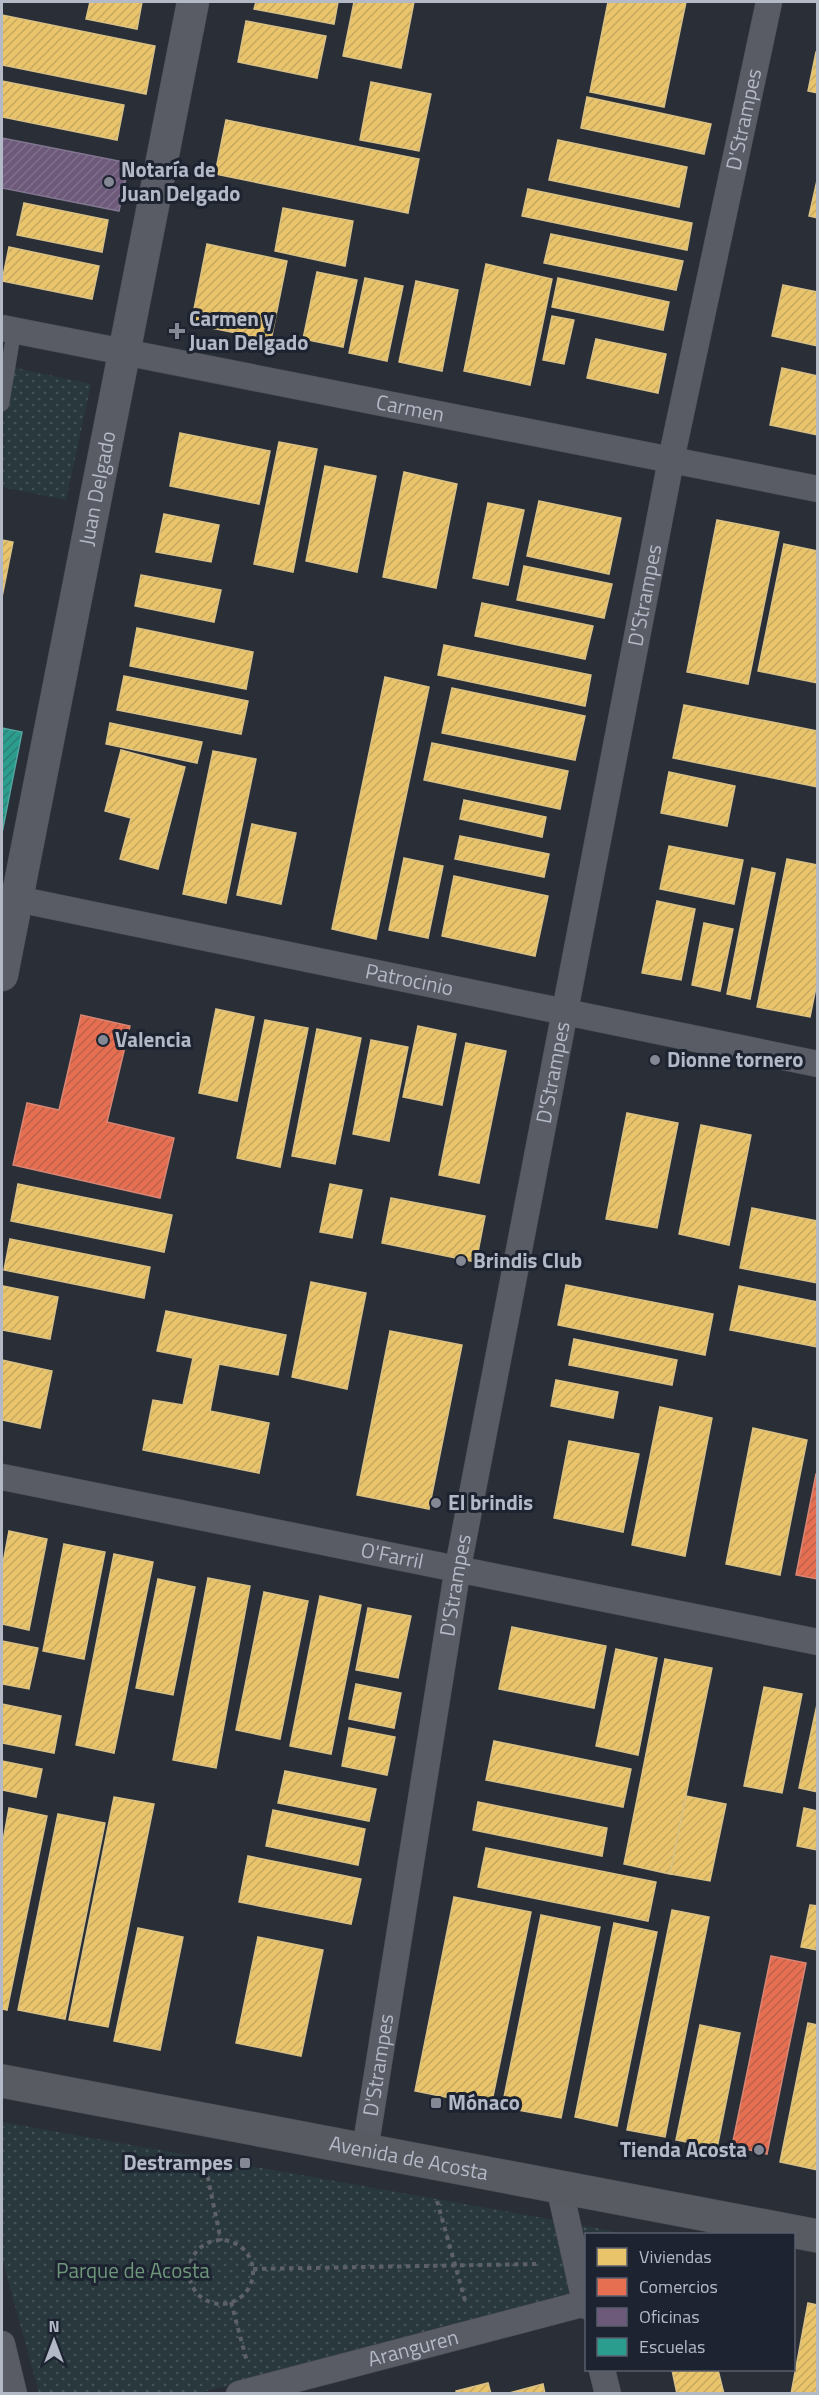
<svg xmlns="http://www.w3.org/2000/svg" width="819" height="2395" viewBox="0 0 819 2395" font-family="'Titillium Web',sans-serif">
<defs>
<pattern id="green-dots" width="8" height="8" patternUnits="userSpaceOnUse" patternTransform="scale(1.5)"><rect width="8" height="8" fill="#28383c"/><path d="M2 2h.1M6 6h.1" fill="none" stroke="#455357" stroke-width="1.8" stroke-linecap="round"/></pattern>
<pattern id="homes-hatch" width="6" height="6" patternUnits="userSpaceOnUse" patternTransform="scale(1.5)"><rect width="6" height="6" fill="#e9c46a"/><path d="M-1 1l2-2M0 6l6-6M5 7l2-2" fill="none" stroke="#c5a861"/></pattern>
<pattern id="shops-hatch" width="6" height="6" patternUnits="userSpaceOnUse" patternTransform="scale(1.5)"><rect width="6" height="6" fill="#e76f51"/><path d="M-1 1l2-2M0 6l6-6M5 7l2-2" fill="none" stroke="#bb614c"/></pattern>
<pattern id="offices-hatch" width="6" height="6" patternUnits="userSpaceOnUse" patternTransform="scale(1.5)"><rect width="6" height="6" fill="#6d597a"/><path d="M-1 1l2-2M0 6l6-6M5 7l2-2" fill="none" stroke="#7f6f8b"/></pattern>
<pattern id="schools-hatch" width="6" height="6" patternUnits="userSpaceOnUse" patternTransform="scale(1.5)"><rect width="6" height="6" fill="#2a9d8f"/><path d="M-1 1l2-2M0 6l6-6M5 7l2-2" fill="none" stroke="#2e7f76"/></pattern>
</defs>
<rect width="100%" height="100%" fill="#2a2e36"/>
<path fill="url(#green-dots)" d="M2,365L91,384L66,500L2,487Z
M2,2122L566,2222L626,2234H586V2296L198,2393H39L2,2258Z"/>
<path fill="url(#homes-hatch)" stroke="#d9c186" stroke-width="1.5" d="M90,2H142L137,29L86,19Z
M256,2H338L334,24L254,9Z
M354,2H414L401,68L343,56Z
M608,2H686L664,107L590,92Z
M2,15L155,46L146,94L2,65Z
M246,21L326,36L317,78L238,62Z
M816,52H818V93L808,91Z
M2,81L124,105L117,140L2,117Z
M371,82L431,94L419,151L360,140Z
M587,97L711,124L704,154L581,128Z
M226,120L419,159L408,213L215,174Z
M558,140L687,167L679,207L549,180Z
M818,176V218L809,216Z
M528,189L692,223L687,250L522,216Z
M24,203L108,220L102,252L17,235Z
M283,208L353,221L345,266L275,251Z
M551,234L683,261L676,290L544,263Z
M207,244L287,261L271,340L191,324Z
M9,247L99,266L92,299L2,281Z
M486,264L552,279L530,385L464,371Z
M317,272L357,280L343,347L303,339Z
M365,278L403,286L387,361L349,353Z
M558,278L669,302L663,330L552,307Z
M416,281L458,290L442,371L399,362Z
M783,285L818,292V346L772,336Z
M552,316L574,320L564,364L543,360Z
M596,339L666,354L658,393L587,378Z
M782,368L818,376V435L770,425Z
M180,433L270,451L259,504L170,486Z
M279,442L317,449L293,572L254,564Z
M325,466L376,476L357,572L306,561Z
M404,472L457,484L436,588L383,577Z
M539,501L621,518L609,574L527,556Z
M488,503L524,510L508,585L473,578Z
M164,514L219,525L211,562L156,552Z
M717,520L779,532L748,684L687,672Z
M2,540L13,542L2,597Z
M784,544L818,551V683L758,671Z
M524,566L612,584L604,618L517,600Z
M141,575L221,590L214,622L135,606Z
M482,603L593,626L585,659L475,636Z
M137,628L253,652L246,689L130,666Z
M444,645L591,675L585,706L438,675Z
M124,676L248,701L241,734L117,710Z
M385,677L429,687L376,939L332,929Z
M452,688L585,716L575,760L442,733Z
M684,705L818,731V787L673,758Z
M110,723L202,742L197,763L106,744Z
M432,743L568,771L560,809L424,780Z
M121,750L185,767L158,869L120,859L131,818L105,811Z
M213,751L256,759L226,903L183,894Z
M669,772L735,786L727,826L661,813Z
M464,800L546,817L542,837L460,819Z
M252,824L296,833L281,904L237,895Z
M460,836L549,854L544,877L455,859Z
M669,846L743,860L734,904L660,889Z
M404,858L443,866L428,938L389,930Z
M787,859L818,865V978L810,1017L757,1007Z
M752,868L775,873L750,999L727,994Z
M454,876L548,896L535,956L442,936Z
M657,901L695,909L681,980L642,973Z
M704,923L733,929L720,991L692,985Z
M216,1009L254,1017L237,1101L199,1093Z
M265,1020L308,1028L280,1167L237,1158Z
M418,1026L456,1034L442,1105L403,1097Z
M317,1029L361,1038L335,1164L292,1156Z
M371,1040L408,1047L389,1141L353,1134Z
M466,1043L506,1051L479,1183L439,1175Z
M627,1113L678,1123L657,1228L606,1219Z
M701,1125L751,1135L729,1245L679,1234Z
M18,1184L172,1215L164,1252L11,1221Z
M330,1184L362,1190L352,1238L320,1232Z
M391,1198L485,1216L476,1262L382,1243Z
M752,1208L818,1221V1283L740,1268Z
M10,1239L150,1267L144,1298L4,1270Z
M311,1282L366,1293L347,1389L292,1377Z
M566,1285L713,1314L705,1355L558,1325Z
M3,1286L58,1297L50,1339L2,1330Z
M739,1286L818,1302V1347L730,1330Z
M166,1311L286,1335L278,1375L219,1364L210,1411L269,1423L259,1473L143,1450L153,1400L183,1405L193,1358L157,1351Z
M390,1331L462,1345L429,1509L357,1495Z
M574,1339L677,1360L672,1385L569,1365Z
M2,1360L52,1371L40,1428L2,1420Z
M556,1380L618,1392L613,1418L551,1406Z
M660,1407L712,1418L685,1556L632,1545Z
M753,1428L807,1440L780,1575L726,1564Z
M569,1441L639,1454L623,1532L554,1518Z
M9,1531L47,1539L29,1630L2,1624V1568Z
M64,1544L105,1552L84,1659L43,1651Z
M114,1554L153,1562L114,1753L76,1745Z
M208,1578L250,1586L216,1768L173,1760Z
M158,1579L195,1587L173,1695L136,1688Z
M264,1592L308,1601L280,1739L236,1730Z
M320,1596L361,1605L331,1754L290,1746Z
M368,1608L411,1616L398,1678L356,1670Z
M512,1627L606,1646L594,1708L499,1689Z
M2,1641L38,1648L29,1689L2,1684Z
M616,1649L657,1658L638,1755L596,1746Z
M665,1659L712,1668L670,1874L624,1864Z
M356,1684L401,1693L394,1728L349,1719Z
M764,1687L802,1694L782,1793L744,1786Z
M818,1700V1792L799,1788Z
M2,1704L61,1716L54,1753L2,1743Z
M349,1728L395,1737L387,1775L342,1766Z
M494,1741L631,1769L623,1807L486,1780Z
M2,1761L42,1769L36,1797L2,1790Z
M285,1771L376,1789L369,1821L278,1803Z
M686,1796L726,1804L710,1881L670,1874Z
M114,1797L154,1804L108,2027L69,2020Z
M478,1802L607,1828L602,1856L473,1830Z
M9,1808L47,1816L7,2010L2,2009V1846Z
M804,1808L818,1811V1850L797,1846Z
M273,1810L365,1829L358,1865L266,1846Z
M58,1814L105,1823L65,2019L18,2010Z
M486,1848L656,1882L648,1921L478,1887Z
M248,1856L361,1879L351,1924L239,1902Z
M454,1897L531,1912L491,2106L415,2091Z
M810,1905L818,1906V1950L801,1947Z
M672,1910L709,1917L665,2137L627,2130Z
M541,1915L600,1927L561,2118L502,2107Z
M614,1923L657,1932L617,2126L575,2117Z
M138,1928L183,1937L160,2050L114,2041Z
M258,1937L323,1950L301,2056L236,2043Z
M808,2023L818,2025V2170L780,2162Z
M700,2025L740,2033L717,2148L676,2140Z
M808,2303L818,2305V2394H791Z
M672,2370H718L724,2394H677Z
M488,2383L491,2394H457L456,2391Z
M543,2384L545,2394H505Z"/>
<path fill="url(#shops-hatch)" stroke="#d88574" stroke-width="1.5" d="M81,1015L130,1026L107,1122L174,1138L160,1198L13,1165L27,1103L59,1110Z
M816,1474H818V1579L796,1575Z
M771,1956L806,1963L767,2154L732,2146Z"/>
<path fill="url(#offices-hatch)" stroke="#827691" stroke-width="1.5" d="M2,138L129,163L119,211L2,188Z"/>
<path fill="url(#schools-hatch)" stroke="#53a5a0" stroke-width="1.5" d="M2,728L22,732L2,833Z"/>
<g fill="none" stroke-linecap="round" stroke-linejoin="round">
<g stroke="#484a51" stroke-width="15">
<path id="service" d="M2,404L14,331"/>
</g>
<g stroke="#484a51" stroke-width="27">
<g id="minor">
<path id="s1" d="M2,328L818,489"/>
<path id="s2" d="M2,896L818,1064"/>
<path id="s3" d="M2,1477L818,1642"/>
<path id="s4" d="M365,2150L458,1567L671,460L769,2"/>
<path d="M559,2186L586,2306"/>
<path d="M2,2344L14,2394"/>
<path d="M602,2370L608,2394"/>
<path id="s5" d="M239,2394L586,2303"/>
</g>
</g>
<g stroke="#484a51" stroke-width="33">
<g id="tertiary">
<path id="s6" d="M2,975L193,2"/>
</g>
</g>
<g stroke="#484a51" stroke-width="34">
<g id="secondary">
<path id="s7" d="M2,2081L818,2236"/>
</g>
</g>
<path stroke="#5d6067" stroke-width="4" stroke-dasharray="4.5 4.5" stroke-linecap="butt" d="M204,2159L221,2241
M437,2201L466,2304
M189 2272a32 32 0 1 1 64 0a32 32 0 1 1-64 0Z
M253,2269L536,2264
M68,2277L189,2271
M231,2302L247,2362"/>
<use href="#service" stroke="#595c64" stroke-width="14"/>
<use href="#minor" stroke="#595c64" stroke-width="26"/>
<use href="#tertiary" stroke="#595c64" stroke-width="32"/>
<use href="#secondary" stroke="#585b62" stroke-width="33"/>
</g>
<g fill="#848894" stroke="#1d2330" stroke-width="2">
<circle cx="109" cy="182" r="6"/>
<path d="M174 322h6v6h6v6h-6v6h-6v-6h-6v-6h6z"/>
<circle cx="103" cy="1040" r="6"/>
<circle cx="655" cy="1060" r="6"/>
<circle cx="461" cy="1261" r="6"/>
<circle cx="436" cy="1503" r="6"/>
<rect x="430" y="2097" width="12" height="12" rx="3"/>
<circle cx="759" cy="2150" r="6"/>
<rect x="239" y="2157" width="12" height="12" rx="3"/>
</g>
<g text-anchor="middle" stroke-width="6" stroke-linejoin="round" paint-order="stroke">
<g font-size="21" fill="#b4b9c7" stroke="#1d2330">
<text dy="7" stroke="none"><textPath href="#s4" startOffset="2066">D'Strampes</textPath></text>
<text dy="7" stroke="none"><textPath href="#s1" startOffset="416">Carmen</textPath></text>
<text dy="7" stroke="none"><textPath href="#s6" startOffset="496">Juan Delgado</textPath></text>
<text dy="7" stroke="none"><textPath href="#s4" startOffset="1580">D'Strampes</textPath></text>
<text dy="7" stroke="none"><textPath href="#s2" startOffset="416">Patrocinio</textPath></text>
<text dy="7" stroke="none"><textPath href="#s4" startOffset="1094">D'Strampes</textPath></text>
<text dy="7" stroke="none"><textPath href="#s3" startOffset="398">O'Farril</textPath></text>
<text dy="7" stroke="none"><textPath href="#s4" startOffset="572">D'Strampes</textPath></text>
<text dy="7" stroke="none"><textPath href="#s4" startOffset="86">D'Strampes</textPath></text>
<text dy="7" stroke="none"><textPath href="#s7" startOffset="414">Avenida de Acosta</textPath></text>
<text dy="7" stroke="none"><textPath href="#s5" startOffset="180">Aranguren</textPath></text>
</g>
<g font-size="21" font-weight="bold" fill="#b4b9c7" stroke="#1d2330" text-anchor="start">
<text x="121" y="177">Notaría de<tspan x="121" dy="24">Juan Delgado</tspan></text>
<text x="189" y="326">Carmen y<tspan x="189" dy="24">Juan Delgado</tspan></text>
<text x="115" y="1047">Valencia</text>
<text x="667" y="1067">Dionne tornero</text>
<text x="473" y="1268">Brindis Club</text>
<text x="448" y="1510">El brindis</text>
<text x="448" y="2110">Mónaco</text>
<text x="747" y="2157" text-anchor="end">Tienda Acosta</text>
<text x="233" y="2170" text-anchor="end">Destrampes</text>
</g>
<g font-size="21" fill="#6d967a" stroke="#1d2330">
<text x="133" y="2278">Parque de Acosta</text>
</g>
</g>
<rect width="819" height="2395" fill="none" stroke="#b4b9c7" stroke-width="6"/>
<rect x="585" y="2233" width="210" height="138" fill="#1d2330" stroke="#595f6c" stroke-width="1.5"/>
<rect x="597" y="2248" width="30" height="18" fill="#e9c46a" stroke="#595f6c" stroke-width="1.5"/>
<text x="639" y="2263" font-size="18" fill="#b4b9c7">Viviendas</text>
<rect x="597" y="2278" width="30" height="18" fill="#e76f51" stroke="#595f6c" stroke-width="1.5"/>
<text x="639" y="2293" font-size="18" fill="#b4b9c7">Comercios</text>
<rect x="597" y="2308" width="30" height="18" fill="#6d597a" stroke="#595f6c" stroke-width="1.5"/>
<text x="639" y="2323" font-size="18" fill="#b4b9c7">Oficinas</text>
<rect x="597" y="2338" width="30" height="18" fill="#2a9d8f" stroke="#595f6c" stroke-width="1.5"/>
<text x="639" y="2353" font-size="18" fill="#b4b9c7">Escuelas</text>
<g transform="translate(54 2341)" stroke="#1d2330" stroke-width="4.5" paint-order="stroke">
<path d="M0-4.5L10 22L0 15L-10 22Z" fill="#b4b9c7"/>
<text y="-9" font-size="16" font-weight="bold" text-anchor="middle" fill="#b4b9c7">N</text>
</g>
</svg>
